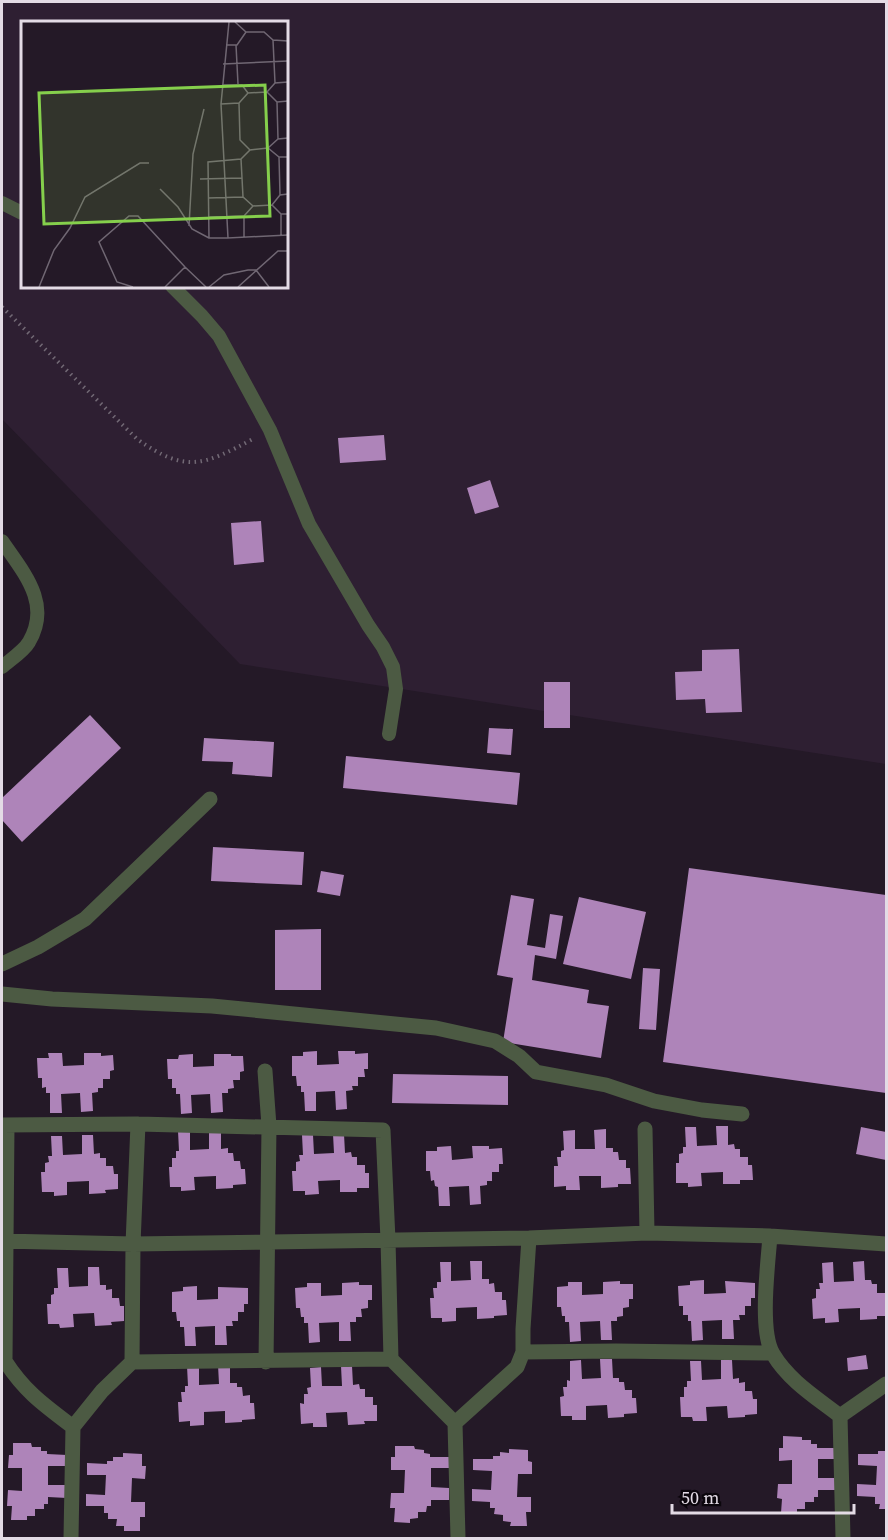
<svg xmlns="http://www.w3.org/2000/svg" width="888" height="1540" viewBox="0 0 888 1540" font-family="'Source Serif 4',serif">
<rect width="100%" height="100%" fill="#241927"/>
<path fill="#2e1f32" fill-rule="evenodd" d="M2,2H886V764L240,664L2,419ZM22,22H286V286H22Z"/>
<path fill="#ae84b9" d="M384,435L386,460L340,463L338,438Z
M490,480L499,507L475,514L467,488Z
M261,521L264,562L234,565L231,523Z
M739,649L742,712L706,713L705,699L676,700L675,672L702,671V650Z
M544,682H570V728H544Z
M90,715L121,748L22,842L2,820V798Z
M489,728L513,729L511,755L487,753Z
M204,738L274,742L272,777L232,774L233,762L202,761Z
M346,756L520,773L517,805L343,788Z
M213,847L304,852L302,885L211,881Z
M689,868L886,895V1093L663,1062Z
M321,871L344,875L340,896L317,892Z
M511,895L534,899L527,945L545,948L550,914L563,916L556,959L535,955L532,980L589,990L587,1003L609,1006L601,1058L503,1042L513,978L497,975Z
M579,897L646,912L631,979L563,964Z
M321,929V990H275V930Z
M643,968L660,969L656,1030L639,1029Z
M317,1051V1065L339,1064L338,1051H355V1054L368,1053V1069H364L365,1077H358V1086H352L353,1090L346,1091L347,1109L336,1110L335,1091L316,1092V1111H305L304,1092H301V1086H297L296,1076H292V1056H303V1052Z
M48,1053H62L63,1066L84,1065V1053H101V1056L113,1055L114,1070L110,1071V1079H103V1088H98V1092L92,1093L93,1111L81,1112L80,1093L61,1094L62,1113H50V1093H46V1087L42,1088V1078H38L37,1058H49Z
M193,1054V1067L214,1066V1054H231V1056H243L244,1071L240,1072V1080H233L234,1088L228,1089V1093H222L223,1112L211,1113L210,1094L191,1095L192,1113L181,1114L180,1094H176V1088H172V1079H168L167,1059H178L179,1055Z
M393,1074L508,1076V1105L392,1103Z
M716,1126H728V1145L734,1144L735,1149H740V1157H748V1165H752L753,1180H740V1184H723V1172L701,1173L702,1186L688,1187V1183H676V1163H679V1154L683,1153V1147H686L685,1127H696L697,1146L717,1145Z
M861,1127L886,1132V1160L856,1154Z
M606,1129V1148H613V1152H618L619,1160H626V1168H630L631,1184H618V1187L601,1188V1176H579L580,1190H566V1186L554,1187V1166H558L557,1157H561V1151L564,1150L563,1131L575,1130V1149H595L594,1130Z
M209,1130H221V1149L228,1148V1153H233L234,1161H240L241,1169H245L246,1184L233,1185V1188L216,1189V1176L194,1177L195,1190L181,1191V1187H170L169,1167H172V1158H176V1151H179L178,1131H190V1150L209,1149Z
M333,1134H344L345,1153L351,1152L352,1157H357V1165H365V1173H369V1188H357V1192H340V1180L318,1181L319,1194L305,1195V1191H293L292,1171H296V1162L300,1161L299,1155H303L302,1135H313L314,1154L334,1153Z
M82,1135H93L94,1154L100,1153V1158H106V1166H113L114,1174H118V1189L105,1190L106,1193L89,1194V1181L67,1182V1195L54,1196V1192H42L41,1172H45V1163L49,1162L48,1156H52L51,1136H62L63,1155L82,1154Z
M451,1146L452,1160L473,1158L472,1146H489V1149L502,1148L503,1164H499V1172H492V1181H487V1185L480,1186L481,1204L470,1205L469,1186L449,1187L450,1206H439L438,1187L435,1186L434,1180L431,1181L430,1171H426V1151H437V1147Z
M470,1261H482V1279H489V1284L494,1283L495,1292H502V1300H506L507,1315L494,1316V1318L477,1319V1307L456,1308V1321L442,1322V1318H431L430,1298H434L433,1288H437V1282H441L440,1262H451V1281L471,1280Z
M864,1261L865,1280H871L872,1284H877V1293H885L886,1316H877V1319L860,1320V1308L838,1309L839,1322L825,1323V1318L813,1319L812,1299L816,1298V1289H820L819,1283H823L822,1263L833,1262L834,1282L854,1281L853,1262Z
M88,1267H99L100,1285H106V1290L112,1289V1298H119L120,1306H124V1321L111,1322L112,1325L95,1326L94,1313L73,1314L74,1327L60,1328L59,1324H48L47,1304H51V1295L54,1294V1288H58L57,1268H68L69,1287L88,1286Z
M704,1280V1294L726,1293L725,1281L755,1283V1298H751V1306H745V1315H739L740,1320H733L734,1339H722V1320L702,1321L703,1340L692,1341L691,1321H688V1315H683V1306H679L678,1286L690,1285V1281Z
M620,1281V1284H633V1299H629V1307L623,1308V1316L617,1317V1321H611L612,1340H601L600,1321L580,1322L581,1341L570,1342L569,1322H565V1316H562L561,1307H557V1287L568,1286V1282H582V1295L603,1294V1282Z
M359,1282V1285H372V1300H368V1308L361,1309L362,1317H356V1322H350L351,1341H339V1322L319,1323L320,1342L309,1343L308,1323H304V1317H301L300,1308H296L295,1288L307,1287V1283H321V1296L342,1295V1283Z
M197,1286V1300L218,1299V1287L248,1288V1304H244V1312H238V1321H232L233,1326H226L227,1345H215V1326L195,1327L196,1346H185L184,1327H180V1321H177L176,1312H172V1292L183,1291V1287Z
M866,1355L868,1369L848,1371L847,1358Z
M600,1359H612L613,1378H619V1382H624L625,1390H632V1398H636L637,1413L624,1414V1417L608,1418L607,1405L586,1406V1420H572V1416H561L560,1397L564,1396L563,1387H567V1380L570,1381V1361L581,1360L582,1379L601,1378Z
M721,1360H732L733,1379L739,1378V1383L745,1382V1391H752L753,1399H757V1414L745,1415V1417L728,1418L727,1406L706,1407L707,1421H693L692,1417H681L680,1397H684V1387H687V1381H691L690,1361H701L702,1380L721,1379Z
M218,1365H230V1383H237V1387H242L243,1396L250,1395V1403H254L255,1419L242,1420V1422L225,1423V1411L204,1412V1425L190,1426V1421L179,1422L178,1402H182L181,1392H185V1386H188L187,1366H199V1385L219,1384Z
M341,1366H352L353,1385L359,1384L360,1389H365V1397H373V1405H377V1421H364L365,1424L348,1425L347,1412L326,1413L327,1427H313V1423L301,1424L300,1403L304,1404V1394H308L307,1388L311,1387L310,1368L321,1367L322,1386H342Z
M783,1436L802,1437V1440H811V1444H817V1448H837V1459H818V1478H837V1490H818V1497H814V1502H805V1509H797V1513H781L782,1499L777,1498L778,1484H792V1460L779,1461V1448H783Z
M13,1443H31L32,1447H41V1451H47V1454L67,1455V1466H48V1485H67V1498L48,1497V1504H44V1509H35V1516H27V1520H11L12,1506H7L8,1490L22,1491V1468H8L9,1455H13Z
M395,1446H414L415,1449L424,1450V1453L430,1454V1457H450V1468H431V1487L449,1488V1500H431V1506H427L426,1512H418V1518L410,1519V1523L394,1522L395,1508H390L391,1493H404L405,1470H391V1457H395Z
M509,1449L528,1450V1461L532,1462V1474H518L517,1497H531V1512H526L527,1526H510L511,1522L503,1521V1515L494,1514L495,1508H490V1502L472,1501V1489L491,1490L492,1471L473,1470V1459H493V1456H500V1452L509,1453Z
M878,1451H886V1509H879L880,1504H875V1497L857,1496V1484L876,1485L877,1466L858,1465V1454H878Z
M123,1453L142,1454V1466H146L145,1479L132,1478L131,1502H145V1517H140V1531H124V1526H116L117,1519H108V1513H104V1506H86V1494L105,1495L106,1475H87V1463L107,1464V1461H113V1457H123Z"/>
<g fill="none" stroke-linecap="round" stroke-linejoin="round">
<path stroke="#726975" stroke-width="4" stroke-dasharray="1.5 4.5" stroke-linecap="butt" d="M2,307L137,439C186,474 204,465 253,439"/>
<path stroke="#4c5a43" stroke-width="14" d="M2,203L22,213
M172,286L202,316L219,336L270,430L309,524L368,625L383,647L393,667L396,689L389,734
M2,541C23,572 52,603 29,642C24,651 10,660 2,667"/>
<path stroke="#4c5a43" stroke-width="15" d="M2,964L38,947L85,919L210,799
M2,994L52,999L212,1006L436,1028L495,1041L519,1056L536,1072L606,1085L654,1101L702,1110L742,1114
M265,1071L269,1126L266,1362
M2,1125L138,1124L383,1130L388,1240L391,1359
M7,1125L5,1361C25,1392 44,1405 73,1427L71,1538
M645,1129L647,1233
M770,1236C768,1264 759,1331 773,1354C789,1381 817,1398 840,1416
M2,1241L133,1244L529,1238L647,1233L770,1236L886,1244
M523,1352V1329L529,1238
M132,1362L391,1359L455,1423L458,1538
M840,1416L843,1538
M840,1416L886,1384
M455,1423L517,1367L523,1352L616,1351L771,1353
M73,1427L102,1391L132,1362L133,1244L138,1124"/>
</g>
<g transform="translate(21 21)">
<rect width="267" height="267" fill="#241927"/>
<path fill="none" stroke="#706773" stroke-width="1.5" d="M208,1L200,83L207,217L267,214M214,1L225,11H243L252,19L267,20M252,19L254,62M205,24H216L225,11M215,24L217,63M202,43L267,40M201,64H221L227,72M246,71L256,81L267,80M227,72L246,71L254,62L267,61M256,81L257,118M218,82L219,119L229,129M200,83L218,82L227,72M247,127L257,118L267,117M258,136L259,174M220,138L222,176M179,158L221,157M139,168L157,186L171,208L188,217M187,177L222,176L232,185M251,184L259,174L267,173M260,193V214M223,195V216M188,196L223,195L232,185L251,184L260,193H267M168,205L172,133L183,88M207,217H188L187,141L220,138L229,129L247,127L258,136H267M18,266L33,229L49,207L64,176L119,142H128M112,266L96,261L78,221L108,195H117L164,246M144,266L164,246L185,266M188,266L203,254L227,249H235L248,266M217,266L257,230H267"/>
<path fill="#85cf4c" fill-opacity="0.15" stroke="#85cf4c" stroke-width="3" d="M244,64L249,195L23,203L18,72Z"/>
<rect width="267" height="267" fill="none" stroke="#e3dbe5" stroke-width="3"/>
</g>
<rect width="888" height="1540" fill="none" stroke="#e3dbe5" stroke-width="6"/>
<path d="M672 1504v9h182v-9" fill="none" stroke="#e3dbe5" stroke-width="3"/>
<text x="681" y="1504" font-size="18" fill="#e3dbe5" stroke="#0b060c" stroke-width="4.5" paint-order="stroke">50 m</text>
</svg>
